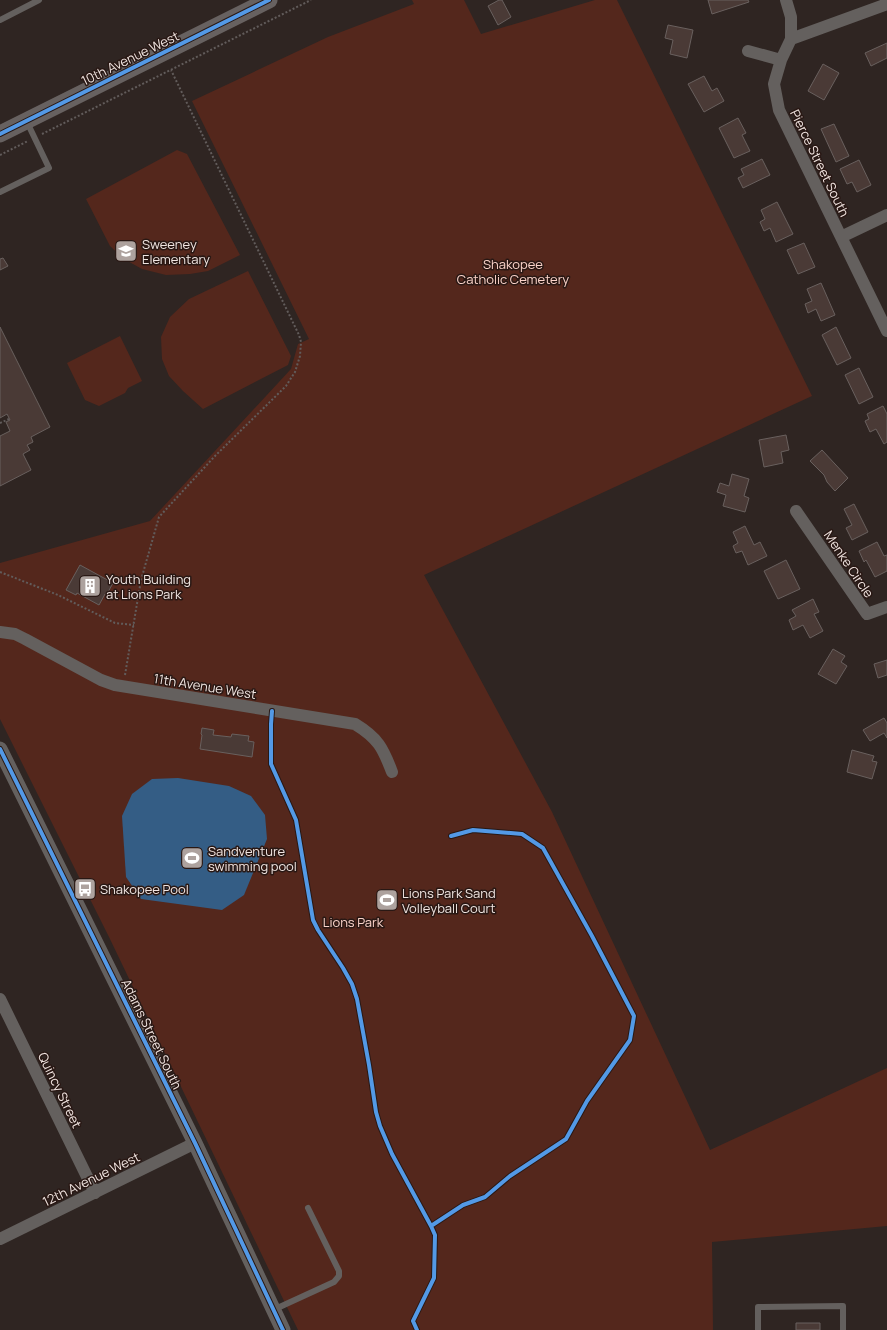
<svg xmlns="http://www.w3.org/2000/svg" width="887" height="1330" viewBox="0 0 887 1330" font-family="Manrope,sans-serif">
<rect width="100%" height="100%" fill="#2f2522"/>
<path fill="#54271c" d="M412,0H464L481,34L595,0H617L812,396L424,575L552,812L710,1150L887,1068V1226L712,1242L713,1330H298L109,937L0,719V563L150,521L291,369L298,344L309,339L192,101L328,37L414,4Z
M177,150L187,154L240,255L208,271L190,274L166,275L142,269L124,259L110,246L86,199Z
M248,271L291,356L288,365L203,409L183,391L169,376L162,359L161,337L170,317L189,299Z
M120,336L142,381L128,388L125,393L99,406L85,400L67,363Z"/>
<path fill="#345d85" d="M178,778L229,786L251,796L265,815L267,839L244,895L222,910L141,899L126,877L122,816L132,794L152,779Z"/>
<path fill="#4a3a36" stroke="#69605e" d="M499,0H502L511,17L498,25L488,6Z
M708,0H748L749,2L712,14Z
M668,25L693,30L687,58L670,54L673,40L665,38Z
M887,43V58L871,66L865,53Z
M823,64L839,73L824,100L808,91Z
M704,76L712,91L717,88L724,101L704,112L688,84Z
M738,118L746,133L742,135L750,151L734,158L719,128Z
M834,124L849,156L836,162L821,129Z
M762,159L770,175L743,188L738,178L744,175L741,169Z
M859,160L871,185L857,192L852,182L847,184L840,169Z
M777,202L793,234L776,242L770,228L764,231L760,222L765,219L761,210Z
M804,243L815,267L798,274L787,250Z
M3,258L8,266L0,270V259Z
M821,283L835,315L821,321L816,309L808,313L805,304L812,301L807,289Z
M0,327L50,427L31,437L33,442L27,445L30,450L23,454L31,470L0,486V436L10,431L6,422L10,420L7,414L0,418Z
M836,327L851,358L837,365L822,335Z
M859,368L873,397L859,404L845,375Z
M883,406L887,414V442L884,444L876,429L870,432L865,421L869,419L867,414Z
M786,435L789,450L781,452L783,463L764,467L759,440Z
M822,450L848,478L835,491L827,482L824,475L810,461Z
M732,474L749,479L744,496L749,498L745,512L723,506L726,495L717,492L720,483L729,486Z
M854,504L868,532L852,540L846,528L852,525L844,509Z
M745,526L754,545L760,542L767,556L748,565L742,551L736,553L733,546L738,543L733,532Z
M877,542L884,556L887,555V571L875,577L866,560L864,562L859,551Z
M786,560L800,589L778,599L764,571Z
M80,565L113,583L107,594H105L99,605L77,593L76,595L66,590Z
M813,599L819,612L814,614L823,631L810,638L803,625L793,630L789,620L796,616L792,610Z
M833,649L845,656L841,662L847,666L836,684L818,674Z
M887,660V675L878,678L874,664Z
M884,718L887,723V738L884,733L870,741L863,730Z
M202,728L214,730L213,735L231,737L232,734L249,736L248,741L254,742L252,757L200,749L202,735L201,734Z
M852,750L874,756L872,761L877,762L872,779L847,772Z
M796,1323H820V1330H796Z"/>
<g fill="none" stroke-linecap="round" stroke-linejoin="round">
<path stroke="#625c5b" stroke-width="2" stroke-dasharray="2 2" stroke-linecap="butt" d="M42,134L311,0
M0,155L28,141
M0,423L9,419
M0,572L58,595L115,623L134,625
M125,675L141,580L159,517L215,456L286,386L295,372L300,356L301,342L299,335L171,70"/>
<path stroke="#64605e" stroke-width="6" d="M0,20L39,0
M0,192L49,168L27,122
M273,1310L334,1282L339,1276V1271L308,1208
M758,1330V1307L843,1306V1330"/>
<path stroke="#64605e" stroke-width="12" d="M786,0L791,17V39L781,60L774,84L779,110L887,331
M791,39L887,4
M748,51L781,60
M841,237L887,215
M796,511L867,614L887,607
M0,632L15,634L25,639L101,680L115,685L355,724C378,738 383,748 392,772
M0,999L95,1193
M0,1239L195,1143"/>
<path stroke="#64605e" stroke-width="15" d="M0,749L195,1143L283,1330"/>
<path stroke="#676160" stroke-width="17" d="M0,134L269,0"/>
<g stroke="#291814" stroke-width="6">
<path id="cycleway" d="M0,134L269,0
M272,711L271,724V764L296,820L313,920L318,930L343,968L352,984L357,999L369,1065L376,1112L380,1126L392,1154L431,1226L435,1235L434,1278L413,1321L417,1330
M0,749L195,1143L283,1330
M431,1226L463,1205L485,1197L510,1176L566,1139L587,1101L630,1040L634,1016L592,936L543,848L522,834L473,830L451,836"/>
</g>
<use href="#cycleway" stroke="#5399e6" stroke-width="4"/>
</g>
<defs>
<g id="school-square" transform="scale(1.15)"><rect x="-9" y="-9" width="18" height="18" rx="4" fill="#ada29e" stroke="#291814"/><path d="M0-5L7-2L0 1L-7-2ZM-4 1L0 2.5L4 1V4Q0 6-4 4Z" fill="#fff"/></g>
<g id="building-square" transform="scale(1.15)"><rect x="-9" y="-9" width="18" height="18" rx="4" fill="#ada29e" stroke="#291814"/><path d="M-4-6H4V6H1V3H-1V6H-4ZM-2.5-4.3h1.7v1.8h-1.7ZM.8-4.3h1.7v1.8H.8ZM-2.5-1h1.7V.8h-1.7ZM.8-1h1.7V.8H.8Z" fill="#fff"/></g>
<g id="stadium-square" transform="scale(1.15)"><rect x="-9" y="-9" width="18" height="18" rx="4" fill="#ada29e" stroke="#291814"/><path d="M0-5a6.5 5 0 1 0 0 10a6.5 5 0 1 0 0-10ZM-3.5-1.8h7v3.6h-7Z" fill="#fff"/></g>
<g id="bus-square" transform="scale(1.15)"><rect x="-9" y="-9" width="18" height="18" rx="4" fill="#ada29e" stroke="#291814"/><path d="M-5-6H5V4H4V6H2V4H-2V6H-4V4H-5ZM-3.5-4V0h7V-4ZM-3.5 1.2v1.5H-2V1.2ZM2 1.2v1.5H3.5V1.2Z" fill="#fff"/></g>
</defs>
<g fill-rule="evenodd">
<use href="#school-square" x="126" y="251"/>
<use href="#building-square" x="90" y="586"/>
<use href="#stadium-square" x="192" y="858"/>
<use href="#bus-square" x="85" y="889"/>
<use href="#stadium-square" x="387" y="900"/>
</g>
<g text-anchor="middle" stroke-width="3" stroke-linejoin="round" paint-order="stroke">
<g font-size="13" fill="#f1e5e1" stroke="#291814">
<text transform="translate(130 58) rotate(-26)" y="5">10th Avenue West</text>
<text transform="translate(820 163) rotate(64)" y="5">Pierce Street South</text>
<text transform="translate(849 564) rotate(56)" y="5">Menke Circle</text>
<text transform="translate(205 686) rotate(9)" y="5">11th Avenue West</text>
<text transform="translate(152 1034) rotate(64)" y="5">Adams Street South</text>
<text transform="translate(60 1090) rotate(64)" y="5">Quincy Street</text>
<text transform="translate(91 1179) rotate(-26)" y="5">12th Avenue West</text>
</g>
<g font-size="13" fill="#f1e5e1" stroke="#291814" text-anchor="start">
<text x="142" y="249">Sweeney<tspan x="142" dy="15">Elementary</tspan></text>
<text x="106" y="584">Youth Building<tspan x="106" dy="15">at Lions Park</tspan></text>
<text x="208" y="856">Sandventure<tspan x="208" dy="15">swimming pool</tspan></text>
<text x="100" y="894">Shakopee Pool</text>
<text x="402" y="898">Lions Park Sand<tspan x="402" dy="15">Volleyball Court</tspan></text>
</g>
<g font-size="13" fill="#fcd4ca" stroke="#291814">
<text x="513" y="269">Shakopee<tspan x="513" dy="15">Catholic Cemetery</tspan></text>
<text x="353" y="927">Lions Park</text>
</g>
</g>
</svg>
